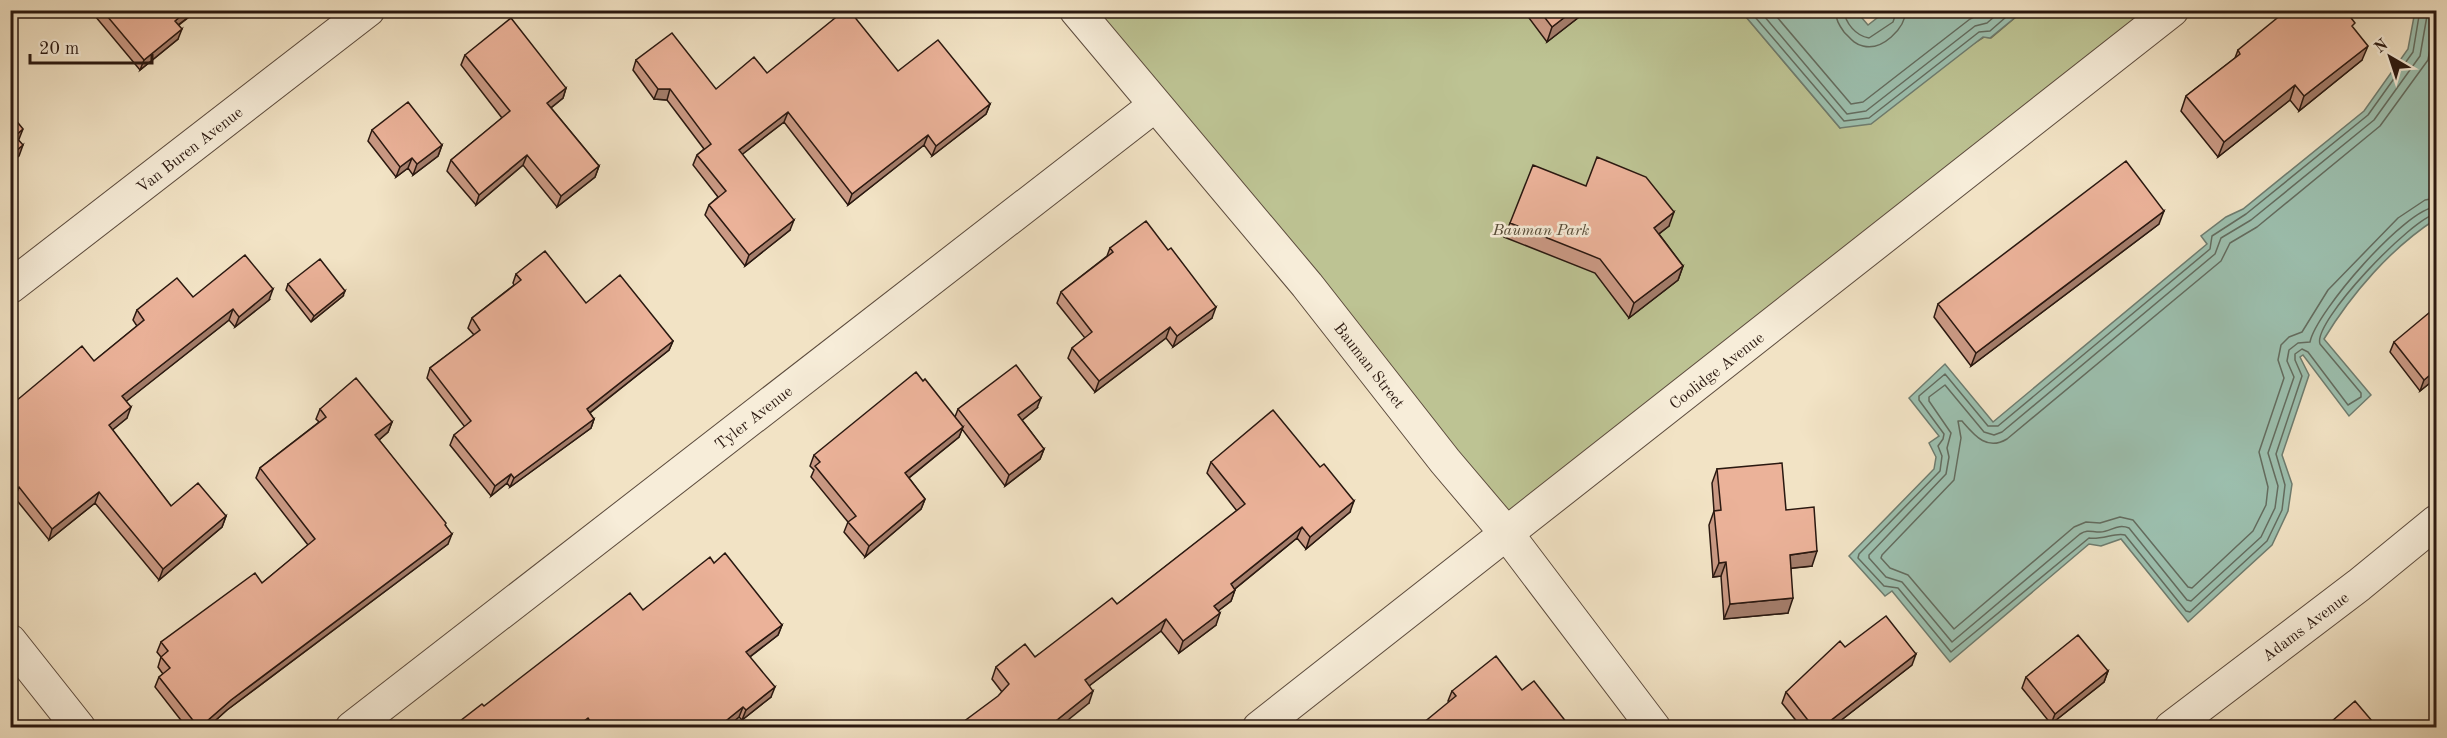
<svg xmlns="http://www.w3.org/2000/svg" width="2447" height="738" viewBox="0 0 2447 738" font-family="'Old Standard TT',serif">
<rect width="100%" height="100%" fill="#f2e3c5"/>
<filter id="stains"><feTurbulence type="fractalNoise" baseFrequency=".00333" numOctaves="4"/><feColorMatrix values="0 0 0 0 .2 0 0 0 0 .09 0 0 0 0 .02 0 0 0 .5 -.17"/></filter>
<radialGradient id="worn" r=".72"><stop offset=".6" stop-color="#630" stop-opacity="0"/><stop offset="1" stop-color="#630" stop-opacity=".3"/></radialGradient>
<path fill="#bdc393" stroke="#746e52" stroke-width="1.5" d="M1076,11H1741L1840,128L1984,37L1991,38L2023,11H2172L1507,534Z"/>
<path fill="#9cbfae" stroke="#6e7c6f" stroke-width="1.5" d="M1741,11H1856L1868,25L1886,11H2023L1990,38L1983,37L1871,124L1840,128Z
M2415,11H2436V219C2391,248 2352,293 2324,339L2371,395L2349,416L2303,355L2300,357L2309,375L2282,455L2292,484L2288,511L2272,545L2188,622L2121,539L2101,546L2089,544L1950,662L1892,591L1885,596L1849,556L1934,469L1936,457L1929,443L1939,436L1909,398L1945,364L1993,422L2207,244L2201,236L2226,217L2243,209L2364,111L2408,49Z"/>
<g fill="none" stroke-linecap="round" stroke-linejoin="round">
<path stroke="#636c5f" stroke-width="1.5" d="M1749,10L1844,121L1869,118L1979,32L1990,31L2014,10
M1759,10L1847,114L1866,111L1975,26L1987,23L2002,10
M1771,10L1851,104L1863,102L1970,19L1988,10
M1835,10C1836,20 1839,25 1844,32C1850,38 1854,44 1863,46C1882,51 1905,29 1906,10
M1844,10C1845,23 1856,36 1869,38L1893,22L1897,10
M2420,10L2413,52L2368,115L2246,214L2212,236L2210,249L1998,426H1988L1945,374L1919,396V400L1944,434L1943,439L1938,446L1942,456L1940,471L1859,554L1858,558L1884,586L1898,588L1951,652L2089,538C2102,540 2116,532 2125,535L2186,611L2190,612L2267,541L2282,510L2285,485L2276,454L2302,376L2295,360V354L2302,349L2308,352L2348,405L2361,397V393L2320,344C2312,322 2413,217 2436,214
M2428,10L2420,56L2374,120L2251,220L2221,238L2215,254L2002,432L1994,435L1984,432L1945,385L1929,397V401L1951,433L1947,448L1949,457L1946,474L1869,555V558L1886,577L1902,582L1952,642L2080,534C2088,529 2091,532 2100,532C2111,532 2117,523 2129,528L2187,600L2191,601L2261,537L2275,508L2278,486L2268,453L2294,377L2287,361L2289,350L2298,343L2310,342C2316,312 2406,208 2436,207
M2436,17L2428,60L2380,126L2257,227L2230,243L2221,261L2007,439C1987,451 1975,436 1962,421H1958L1961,438L1954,480L1882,555L1881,558L1890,568L1908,575L1954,629L2074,527L2086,522L2100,523L2120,517L2133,520L2188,587L2192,588L2253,531L2266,505L2268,487L2259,452L2284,378L2278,360L2281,345L2289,337L2302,332L2328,290L2398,218L2425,200L2436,198"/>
<g stroke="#5c4b3d" stroke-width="35">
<path id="minor" d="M1076,10L1307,285L1445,461L1507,534L1654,728
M10,287L368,10
M10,641L79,728
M352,728L1154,106
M1259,728L2172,10
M2171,728L2359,585L2436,522"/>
</g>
<use href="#minor" stroke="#f7edd9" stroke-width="33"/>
</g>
<path fill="#ca9984" stroke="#2a1810" stroke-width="1.5" d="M90,10H198L179,25L178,39L140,70Z
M1523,10H1588L1547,42Z
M2353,28L2362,60L2299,111L2290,100L2218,157L2181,111L2186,96L2235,58L2238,50Z
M465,55L566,88L563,98L551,108L599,166L595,177L557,207L523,165L476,205L447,171L451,160L502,118L461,65Z
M636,60L716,89L767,73L898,71L990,104L986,114L932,156L924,145L848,205L784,122L742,154L790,230L745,266L705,215L709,205L718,197L693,165L697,155L704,149L667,100L654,99L633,70Z
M372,130L442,145L438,156L413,175L408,168L396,177L368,141Z
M1586,186L1669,226L1659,234L1683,266L1678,280L1629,318L1595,273L1504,237L1510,223Z
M2159,224L1971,366L1934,317L1938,304Z
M1110,248L1212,318L1173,347L1166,338L1095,392L1068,358L1072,348L1085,338L1057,303L1061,292L1107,256Z
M516,274L673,341L669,350L590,413L594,419L591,428L510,487L507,483L491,496L450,445L454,435L465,427L427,378L430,368L474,335L468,328L472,318L514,285L513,283Z
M288,284L343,296L311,322L286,290Z
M269,300L235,327L229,320L126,401L127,418L112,430L171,506L226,516L222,527L159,580L95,503L49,540L15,498L10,502V406L94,361L137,326L133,320L137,310Z
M2394,342L2436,378L2420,391L2390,352Z
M1037,408L1022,420L1044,449L1040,459L1005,486L962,429L959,437L909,478L925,499L921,509L865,557L844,532L848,522L811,477L814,470L810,466L814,455L955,417L958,409Z
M320,409L392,422L388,432L379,440L446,526L448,544L227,710L207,728H187L155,687L159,677L163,674L158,667L161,657L157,652L161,642L262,583L308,545L256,478L260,468L319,422L316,419Z
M1211,462L1350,512L1306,549L1297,538L1235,589L1231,601L1218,611L1216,625L1179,653L1161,631L1089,686V703L1002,692L992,679L996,667L1035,657L1117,604L1237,511L1207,473Z
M1717,469L1786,510L1812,566L1791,568L1788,613L1724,619L1721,576L1713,577L1709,525L1714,511L1712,483Z
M714,563L782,625L778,635L750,657L771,697L742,720L739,717L726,728H451L643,610Z
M1912,665L1831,728H1802L1782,703L1786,692Z
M2108,671L2104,682L2051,724L2022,688L2026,677Z
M1522,690L1571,728L1448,701L1452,691Z"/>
<path fill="#a47d6b" stroke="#2a1810" stroke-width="1.5" d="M188,10H198L171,30L175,21Z
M1574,10H1588L1547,42L1552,27Z
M182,29L178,39L140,70L144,60Z
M2368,46L2362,60L2299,111L2304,96Z
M2295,85L2290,100L2218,157L2224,142Z
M566,88L563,98L543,114L547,103Z
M658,89H670L667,100L654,99Z
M990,104L986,114L932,156L936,146Z
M788,112L784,122L735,160L739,150Z
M23,129L19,139L12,147L15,136Z
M928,135L924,145L848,205L852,194Z
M23,145L19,156L10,163V156Z
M442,145L438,156L413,175L417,164Z
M527,155L523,165L476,205L479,195Z
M412,158L408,168L396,177L400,167Z
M599,166L595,177L557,207L561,196Z
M2164,211L2159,224L1971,366L1976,353Z
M1674,212L1669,226L1648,242L1654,228Z
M794,220L790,230L745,266L749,255Z
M1683,266L1678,280L1629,318L1634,303Z
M273,289L269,300L235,327L239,317Z
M345,291L343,296L311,322L314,316Z
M1216,307L1212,318L1173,347L1177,336Z
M233,309L229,320L119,407L122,396Z
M1170,327L1166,338L1095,392L1099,381Z
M673,341L669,350L583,418L587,409Z
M2436,370V378L2420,391L2424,380Z
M1041,398L1037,408L1015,426L1018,415Z
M131,407L127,418L105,436L109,425Z
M594,419L591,428L510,487L514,478Z
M392,422L388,432L372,446L375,435Z
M963,427L959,437L901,484L905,473Z
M1044,449L1040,459L1005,486L1009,475Z
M511,474L507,483L491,496L495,486Z
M19,487L15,498L10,502V494Z
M99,492L95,503L49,540L52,529Z
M925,499L921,509L865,557L869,546Z
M1354,501L1350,512L1306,549L1310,537Z
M226,516L222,527L159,580L163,569Z
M1302,527L1297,538L1226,596L1231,584Z
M452,534L448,544L227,710L207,728H199L231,700Z
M1817,551L1812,566L1784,569L1790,555Z
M1726,562L1721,576L1713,577L1719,563Z
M1235,590L1231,601L1210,617L1214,606Z
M1793,598L1788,613L1724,619L1730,604Z
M1220,613L1216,625L1179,653L1183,641Z
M1166,619L1161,631L1081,692L1085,680Z
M782,625L778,635L743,662L746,652Z
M1916,654L1912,665L1831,728H1821Z
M2108,671L2104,682L2051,724L2055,714Z
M775,687L771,697L742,720L746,710Z
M1093,691L1089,703L1058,728H1047Z
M743,707L739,717L726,728H717Z
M588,718L584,728H575Z"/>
<path fill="#ebb299" stroke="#2a1810" stroke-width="1.5" d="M102,10H188L175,21L182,29L144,60Z
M845,10H849L898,71L938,40L990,104L936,146L928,135L852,194L788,112L739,150L794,220L749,255L709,205L726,191L697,155L711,144L670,89H658L636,60L672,33L716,89L754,57L767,73Z
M1539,10H1574L1552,27Z
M2287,10H2345L2355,23L2352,26L2368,46L2304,96L2295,85L2224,142L2186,96L2240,54L2238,50Z
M511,18L566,88L547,103L599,166L561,196L527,155L479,195L451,160L510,111L465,55Z
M408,102L442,145L417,164L412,158L400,167L372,130Z
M10,113L23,129L15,136L23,145L10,156Z
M1597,157L1646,177L1674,212L1654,228L1683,266L1634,303L1600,259L1510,223L1533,165L1586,186Z
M2126,161L2164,211L1976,353L1938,304Z
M1146,221L1168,250L1171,248L1216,307L1177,336L1170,327L1099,381L1072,348L1092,332L1061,292L1113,252L1110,248Z
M545,251L586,303L620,275L673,341L587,409L594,419L514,478L511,474L495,486L454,435L471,421L430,368L480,330L472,318L521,280L516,274Z
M245,255L273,289L239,317L233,309L122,396L131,407L109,425L171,506L198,483L226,516L163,569L99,492L52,529L19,487L10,494V406L82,346L94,361L144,320L137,310L177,278L193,297Z
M320,259L345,291L314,316L288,284Z
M2436,307V370L2424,380L2394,342Z
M1016,365L1041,398L1018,415L1044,449L1009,475L958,409Z
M916,372L923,381L925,379L963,427L905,473L925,499L869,546L848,522L856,516L815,466L820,462L814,455Z
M356,378L392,422L375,435L446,523L445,525L452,534L231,700L199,728L159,677L170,668L161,657L168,651L161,642L255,573L262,583L315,539L260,468L326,417L320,409Z
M1273,410L1320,467L1324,464L1354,501L1310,537L1302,527L1231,584L1235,590L1214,606L1220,613L1183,641L1166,619L1085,680L1093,691L1047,728H955L998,696L1009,684L996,667L1025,644L1035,657L1112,598L1117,604L1245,504L1211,462Z
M1782,463L1786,510L1814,507L1817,551L1790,555L1793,598L1730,604L1726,562L1719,563L1714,511L1721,510L1717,469Z
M725,553L782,625L746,652L775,687L746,710L743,707L717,728H595L588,718L575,728H451L482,704L484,706L630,593L643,610L710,557L714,563Z
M1886,616L1916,654L1821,728H1814L1786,692L1840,641L1845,647Z
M2078,635L2108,671L2055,714L2026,677Z
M1496,656L1522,690L1534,681L1571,728H1417L1456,696L1452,691Z
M2355,701L2378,728H2324Z"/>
<g text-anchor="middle" stroke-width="5" stroke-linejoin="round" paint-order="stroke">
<g font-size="16" fill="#2a1810" stroke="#f7edd9">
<text transform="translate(189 149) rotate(-38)" y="6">Van Buren Avenue</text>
<text transform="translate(1370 365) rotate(52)" y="6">Bauman Street</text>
<text transform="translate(1716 370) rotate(-38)" y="6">Coolidge Avenue</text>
<text transform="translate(753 417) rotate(-38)" y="6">Tyler Avenue</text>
<text transform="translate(2305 626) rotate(-37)" y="6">Adams Avenue</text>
</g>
<g font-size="16" font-style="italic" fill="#564b37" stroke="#f7edd9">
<text x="1541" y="235">Bauman Park</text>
</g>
</g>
<rect width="2447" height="738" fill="none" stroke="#f2e3c5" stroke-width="36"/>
<rect x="12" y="12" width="2423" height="714" fill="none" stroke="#2a1810" stroke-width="3"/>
<rect x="18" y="18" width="2411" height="702" fill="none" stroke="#2a1810" stroke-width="1.5"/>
<g transform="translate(2390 57) rotate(321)" stroke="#f7edd9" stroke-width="4.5" paint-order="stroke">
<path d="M0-4.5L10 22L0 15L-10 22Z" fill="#2a1810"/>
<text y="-9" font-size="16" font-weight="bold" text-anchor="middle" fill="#2a1810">N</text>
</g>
<path d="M30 54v9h122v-9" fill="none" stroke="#2a1810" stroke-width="3"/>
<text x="39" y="54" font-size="18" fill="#2a1810" stroke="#f7edd9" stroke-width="4.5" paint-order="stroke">20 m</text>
<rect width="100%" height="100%" filter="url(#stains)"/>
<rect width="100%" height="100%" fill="url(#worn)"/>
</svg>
